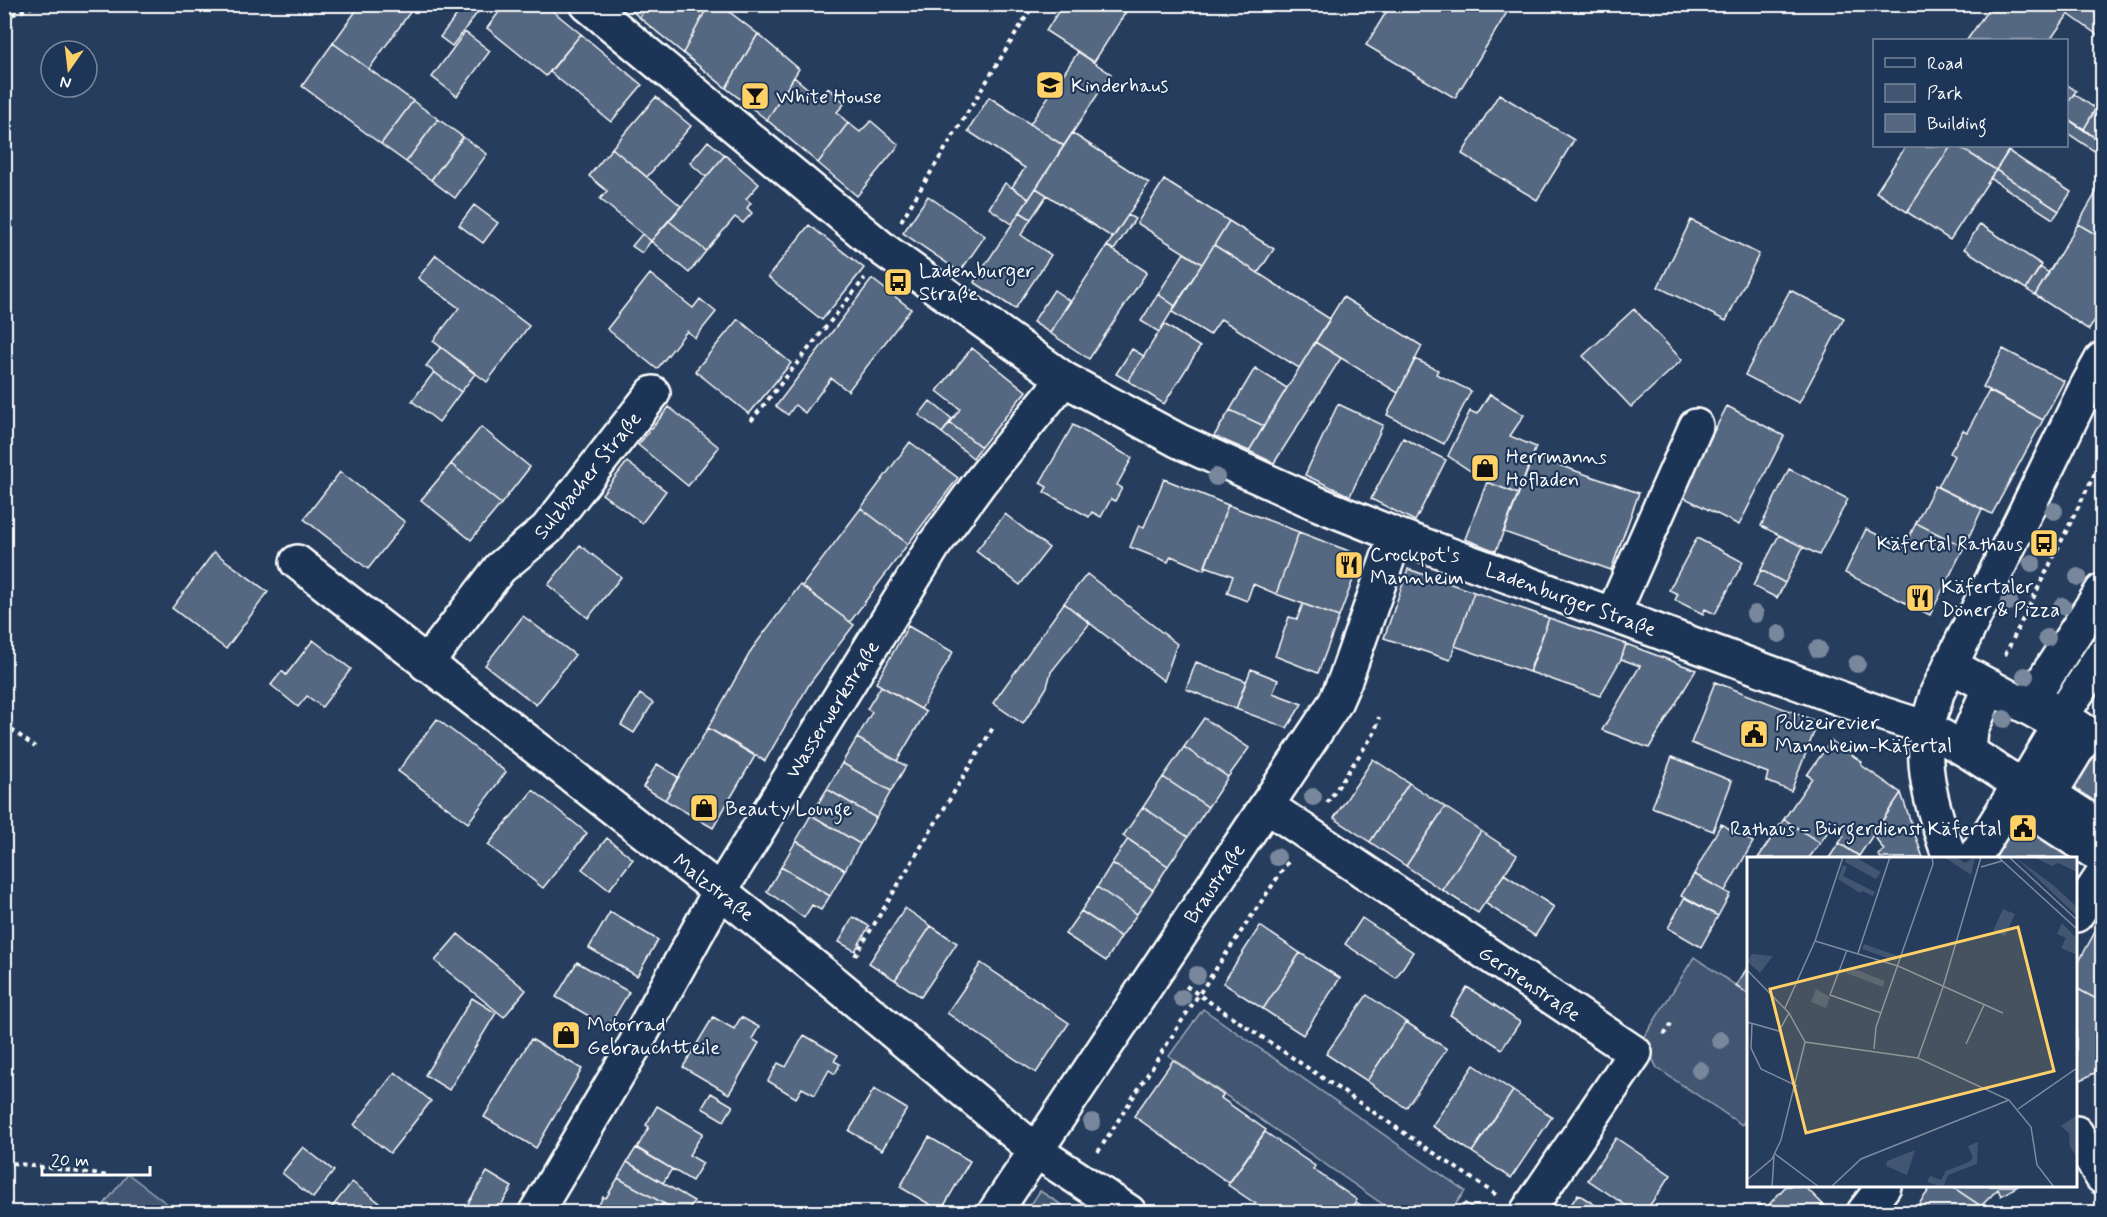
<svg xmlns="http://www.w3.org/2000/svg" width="2107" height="1217" viewBox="0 0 2107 1217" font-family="Mynerve,sans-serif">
<rect width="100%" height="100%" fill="#263d5e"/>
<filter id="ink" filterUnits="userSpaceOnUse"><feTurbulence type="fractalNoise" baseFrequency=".0167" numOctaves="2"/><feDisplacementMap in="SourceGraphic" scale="12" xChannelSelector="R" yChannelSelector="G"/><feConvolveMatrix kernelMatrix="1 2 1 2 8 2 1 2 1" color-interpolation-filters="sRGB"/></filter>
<g filter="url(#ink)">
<path fill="#425672" stroke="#a0aab8" stroke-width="1.5" d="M1694,957L1748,994V1115L1742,1125L1657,1068L1643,1039Z
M1203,1009L1465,1191L1450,1212H1394L1169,1056Z
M128,1174L178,1212H98Z
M1040,1191L1073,1212H1026Z"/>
<path fill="#556781" stroke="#fff" stroke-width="1.5" d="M361,4H416L369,69L333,43Z
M465,4H484L452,46L440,37Z
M505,4H544L581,34L546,76L487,28Z
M624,4H646L640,18Z
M646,4H709L683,53L640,18Z
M709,4H719L758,34L726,88L683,53Z
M1063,4H1131L1094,62L1046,31Z
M1391,4H1512L1455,98L1366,45Z
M1992,4H2061L2070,12L2050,40H1967Z
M2061,4H2102V38L2068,14L2070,12Z
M465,32L490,51L457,96L432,77Z
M581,34L642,85L611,122L550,72Z
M758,34L799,69L767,120L726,88Z
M333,43L413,101L381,144L302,86Z
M1078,52L1111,74L1064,146L1030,124Z
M794,77L819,98L828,88L845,103L837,112L848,123L818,163L767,120Z
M2066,84L2076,91L2066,105Z
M1499,94L1574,140L1537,200L1462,154Z
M2074,94L2096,109L2084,129L2066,118V105Z
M656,97L691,126L647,177L612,148Z
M989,97L1064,146L1029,199L1012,187L1025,168L968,131Z
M2102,97V143L2084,129Z
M413,101L438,119L406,162L381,144Z
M2066,118L2102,143V156L2066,132Z
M438,119L463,137L431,180L406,162Z
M871,121L899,145L857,196L818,163L848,123L860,132Z
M1072,133L1149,183L1113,238L1036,188Z
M463,137L487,154L455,198L431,180Z
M708,141L725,155L706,177L690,163Z
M1906,146H1951L1907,212L1876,192Z
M1951,146H1958L1996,170L1950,240L1907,212Z
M1958,146H2012L1996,170Z
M612,148L681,206L651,241L600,199L607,191L589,176Z
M2008,151L2071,192L2059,211L1996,170Z
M725,155L759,184L746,199L751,203L747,208L752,213L743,223L735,217L706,251L669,221Z
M1996,170L2059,211L2053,219L1990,178Z
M1164,180L1229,221L1202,264L1137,223Z
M2102,182V238L2078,224Z
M1005,183L1029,199L1012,224L989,208Z
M1036,188L1047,195L1031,219L1020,212Z
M928,196L985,236L960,272L903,233Z
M474,205L498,223L483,243L459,225Z
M1020,212L1031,219L1021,235L1051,255L1015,309L974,282Z
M1128,215L1135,219L1114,250L1107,246Z
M1691,220L1759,254L1726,321L1658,287Z
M669,221L706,251L689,273L651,241Z
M1229,221L1274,249L1258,273L1214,245Z
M1980,224L2042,265L2026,289L1964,249Z
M2078,224L2102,238V308L2089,330L2035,295Z
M809,225L864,268L822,320L768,277Z
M642,234L651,241L642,253L632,246Z
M1214,245L1330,319L1299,368L1221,319L1210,335L1172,312Z
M1107,246L1147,272L1089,359L1050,333Z
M1184,253L1202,264L1175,306L1158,294Z
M436,255L529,326L487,382L433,341L459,308L418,278Z
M2040,267L2049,273L2035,295L2026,289Z
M650,274L693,308L700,299L716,312L695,338L687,331L657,369L607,329Z
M872,279L911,309L848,391L831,378L805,413L795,405L788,415L776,406Z
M1054,290L1070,301L1050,333L1033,322Z
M1790,290L1844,318L1799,403L1745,375Z
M1158,294L1175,306L1159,332L1141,321Z
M1343,297L1422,346L1398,393L1315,342Z
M1634,309L1682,360L1631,407L1583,356Z
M738,319L791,363L749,414L695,371Z
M1164,324L1200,347L1164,404L1128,381Z
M1315,342L1341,358L1274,463L1249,451Z
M441,347L475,374L461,392L426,366Z
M972,348L1026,391L981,447L950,423L960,409L937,391Z
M1132,349L1144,356L1128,381L1116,374Z
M2003,349L2064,381L2043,420L1983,387Z
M1415,359L1438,370L1436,374L1471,391L1444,444L1387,415Z
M1255,368L1287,388L1264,426L1230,410Z
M434,372L461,392L439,422L412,401Z
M1989,391L2043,420L1992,514L1938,487L1954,456L1950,453L1963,430L1967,432Z
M1490,394L1524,415L1510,436L1536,447L1518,494L1487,482L1448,456L1470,411L1477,414Z
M930,401L952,419L942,433L919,415Z
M1338,404L1383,425L1350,496L1305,475Z
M1727,406L1784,436L1739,525L1681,496Z
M669,407L719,447L688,486L638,445Z
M1230,410L1264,426L1249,451L1214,436Z
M950,423L981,447L973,458L942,433Z
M1073,425L1132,458L1117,485L1122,488L1115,501L1111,499L1101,517L1092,512L1089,517L1044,492L1047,487L1040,483Z
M481,427L530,467L501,504L451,464Z
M1403,438L1446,460L1415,521L1371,499Z
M910,442L958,478L908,544L861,508Z
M1533,456L1639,493L1611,570L1504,532Z
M627,462L666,491L642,523L602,494Z
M451,464L501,504L471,540L421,500Z
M1789,469L1848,499L1819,555L1761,526Z
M340,472L405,522L368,569L304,519Z
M1164,479L1228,505L1204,570L1171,556L1168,562L1130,547L1139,525L1144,527Z
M1487,482L1518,494L1496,551L1465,539Z
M1935,486L1982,509L1964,547L1916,523Z
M1228,505L1299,532L1276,594L1253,584L1247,601L1227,593L1233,576L1205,566Z
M861,508L908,544L850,622L802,586Z
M1005,514L1049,548L1020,585L976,551Z
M1916,523L1964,547L1930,615L1845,573L1866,529L1904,548Z
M1299,532L1362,556L1339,617L1276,594Z
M1779,535L1803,547L1785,583L1761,570Z
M1697,538L1743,562L1715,614L1705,609L1703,614L1675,600L1678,594L1669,590Z
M580,545L621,577L588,618L548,585Z
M214,552L268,592L226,649L172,608Z
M1408,569L1474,592L1450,660L1384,638Z
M1761,570L1785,583L1777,598L1753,586Z
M1087,574L1177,644L1164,681L1064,603Z
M800,585L854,625L810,683L765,761L708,728L752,649Z
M1474,592L1549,618L1529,672L1455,646Z
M1064,603L1090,623L1051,672L1047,687L1023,724L993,703Z
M1303,604L1339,617L1318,673L1275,656L1289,617L1297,619Z
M523,616L575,655L536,705L485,665Z
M1549,618L1626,644L1621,659L1600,696L1530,672Z
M908,626L953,652L921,709L876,683Z
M313,640L351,669L322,707L307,696L298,707L271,685L282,671L286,675Z
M1626,644L1696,670L1649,748L1602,730L1640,666L1621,659Z
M1196,662L1246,681L1236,709L1186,689Z
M1251,669L1278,680L1273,693L1302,704L1287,728L1236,709Z
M1715,682L1818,722L1791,791L1766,781L1768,773L1691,743Z
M881,686L926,712L897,761L857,738L872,712L867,709Z
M640,694L653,703L634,733L621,725Z
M1204,718L1249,748L1228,777L1184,747Z
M437,719L506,772L468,823L398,771Z
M708,728L755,756L713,828L665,800Z
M2091,737L2102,744V825L2055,795Z
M857,738L906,766L891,791L842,763Z
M1831,741L1862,762L1861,765L1901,793L1859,856L1839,843L1844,836L1831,827L1820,843L1784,819L1812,778L1807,775Z
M1184,747L1228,777L1208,807L1163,777Z
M1672,757L1732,781L1713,831L1652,807Z
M1373,759L1409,783L1370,842L1334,818Z
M842,763L891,791L876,818L827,789Z
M657,764L678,777L665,800L643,787Z
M1163,777L1208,807L1188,837L1143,807Z
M1409,783L1445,807L1406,866L1370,842Z
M827,789L876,818L860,844L811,815Z
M533,790L587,833L543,888L488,845Z
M1901,793L1923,858H1881L1878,855L1884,850L1873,834Z
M2011,806L2083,848L2076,861V858H1980Z
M1143,807L1188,837L1168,866L1123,836Z
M1445,807L1481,831L1442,890L1406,866Z
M811,815L860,844L845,870L796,841Z
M1784,819L1820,843L1809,858H1758Z
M1721,824L1753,842L1725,891L1694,874Z
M1481,831L1517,855L1478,913L1442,890Z
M607,838L633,859L609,890L582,869Z
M1128,839L1168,866L1153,890L1112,863Z
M796,841L845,870L830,896L781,867Z
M1839,843L1859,856L1857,858H1829Z
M1112,863L1153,890L1137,914L1097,887Z
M781,867L830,896L821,910L812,905L804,918L767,891Z
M1504,874L1554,907L1535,936L1485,903Z
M1694,874L1730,894L1718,916L1681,896Z
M1097,887L1137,914L1121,937L1081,911Z
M1685,897L1718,916L1701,947L1668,928Z
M905,908L931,926L895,980L869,963Z
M1081,911L1121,937L1106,961L1065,934Z
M610,912L658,940L637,976L589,948Z
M853,917L869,926L855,951L839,942Z
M1362,918L1413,952L1396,978L1345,944Z
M2102,919V1002L2076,988V967Z
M931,926L957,943L921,997L895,980Z
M1260,926L1300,953L1263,1009L1223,983Z
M458,934L526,990L504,1017L435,961Z
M1300,953L1340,978L1303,1035L1263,1009Z
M577,962L629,992L608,1027L556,997Z
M981,963L1069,1023L1036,1073L947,1013Z
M1748,967V994L1736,985Z
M1467,987L1520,1022L1502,1049L1450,1015Z
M2076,988L2102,1002V1069L2081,1080L2076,1069Z
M1367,995L1406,1022L1367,1081L1326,1054Z
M472,998L496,1013L449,1090L425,1075Z
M713,1017L734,1029L741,1017L759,1027L752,1039L759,1043L729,1094L683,1067Z
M1406,1022L1447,1049L1406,1108L1367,1081Z
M804,1035L838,1055L834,1061L840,1064L835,1074L829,1070L815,1095L802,1088L796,1098L768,1081L778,1063L786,1067Z
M531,1039L582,1069L536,1148L484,1117Z
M1173,1060L1223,1095L1221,1098L1266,1130L1229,1183L1134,1116Z
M1474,1065L1513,1091L1472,1152L1432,1126Z
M395,1072L431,1101L390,1153L354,1125Z
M874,1089L907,1109L882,1150L849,1131Z
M1513,1091L1552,1117L1511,1178L1472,1152Z
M711,1093L733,1106L724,1121L702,1108Z
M657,1106L703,1133L689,1155L703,1163L692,1181L637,1148L649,1127L646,1125Z
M1265,1132L1315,1166L1313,1169L1357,1200L1348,1212H1268L1228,1185Z
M929,1137L970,1161L941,1211L900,1187Z
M1616,1138L1671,1175L1645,1212H1636L1588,1180Z
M303,1147L334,1171L313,1198L282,1173Z
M636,1148L672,1169L663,1183L627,1162Z
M627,1162L694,1201L687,1212H679L618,1178Z
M487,1172L512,1187L497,1212H463Z
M618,1178L663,1203L657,1212H595L603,1197L606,1198Z
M352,1182L392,1212H328Z
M1786,1186H1804L1831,1212H1771L1765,1209Z
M1932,1186H1951L1981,1206L1977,1212H1913Z
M1951,1186H2018L2001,1196L1998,1189L1981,1206Z
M1578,1194L1606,1212H1566Z
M1356,1202L1371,1212H1348Z
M1465,1203L1479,1212H1459Z
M1759,1204L1765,1209L1771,1212H1753Z"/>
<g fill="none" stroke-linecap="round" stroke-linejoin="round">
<g stroke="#fff" stroke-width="38">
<path id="minor" d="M587,4L884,250L1064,379L1179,441L1316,503L1396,535L1883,714L1927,728L1969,752
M297,562L720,891L837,985L1036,1151L1129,1212
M2102,591L2033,697L2087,733L2050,794L2102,828
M1613,614L1696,426
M426,664L500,568L547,529L653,393
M1950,665L2060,725L2023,787L1969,752L1971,730L1990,686
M2071,702L2102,655
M1267,806L1635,1053L1527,1212
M1950,858C1935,816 1921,775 1927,729C1929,717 1934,705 1937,693L2085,390L2102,359
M1974,858L2011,798L2097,854L2102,848
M2076,915L2102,876
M2076,1133L2102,1177
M536,1212L635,1045L720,891L934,545L981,481L1064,379
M995,1212L1335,703L1345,680L1396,535
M1864,1212L1884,1186"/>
</g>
<path stroke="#fff" stroke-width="4" stroke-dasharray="4.5 4.5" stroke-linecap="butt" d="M4,18L39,4
M901,221L1034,4
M751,421L865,278
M2005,655L2102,459
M4,724L35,747
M1327,803L1375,732L1379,717
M855,956L994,726
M1186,986L1498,1196
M1664,1035L1674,1020
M1098,1152L1199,994L1288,862
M4,1167L12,1163L109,1176
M4,1207L11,1212"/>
<use href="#minor" stroke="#1d3557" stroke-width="33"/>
</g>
<g fill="#79879c">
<circle cx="1216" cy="477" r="9"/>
<circle cx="2054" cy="511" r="9"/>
<circle cx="2032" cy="563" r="9"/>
<circle cx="2078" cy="577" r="9"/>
<circle cx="2009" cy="602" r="9"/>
<circle cx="2062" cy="606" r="9"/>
<circle cx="1755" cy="614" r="9"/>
<circle cx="1779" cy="634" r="9"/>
<circle cx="2047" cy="638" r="9"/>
<circle cx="1818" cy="649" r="9"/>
<circle cx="1857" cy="664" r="9"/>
<circle cx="2025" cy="676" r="9"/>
<circle cx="2004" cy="719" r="9"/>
<circle cx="1313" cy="797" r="9"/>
<circle cx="1277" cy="857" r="9"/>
<circle cx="1197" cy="975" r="9"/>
<circle cx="1182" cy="998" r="9"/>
<circle cx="1720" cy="1040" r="9"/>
<circle cx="1700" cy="1070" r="9"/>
<circle cx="1092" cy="1122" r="9"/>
</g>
</g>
<defs>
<g id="school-square" transform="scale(1.5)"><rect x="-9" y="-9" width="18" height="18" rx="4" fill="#ffd166" stroke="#1d3557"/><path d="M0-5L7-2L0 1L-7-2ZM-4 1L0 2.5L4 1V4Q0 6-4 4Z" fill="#111"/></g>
<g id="bar-square" transform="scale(1.5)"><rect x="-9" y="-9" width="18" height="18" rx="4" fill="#ffd166" stroke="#1d3557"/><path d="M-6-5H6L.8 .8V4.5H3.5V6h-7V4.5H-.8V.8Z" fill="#111"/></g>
<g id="bus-square" transform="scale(1.5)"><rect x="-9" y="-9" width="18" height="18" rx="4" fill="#ffd166" stroke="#1d3557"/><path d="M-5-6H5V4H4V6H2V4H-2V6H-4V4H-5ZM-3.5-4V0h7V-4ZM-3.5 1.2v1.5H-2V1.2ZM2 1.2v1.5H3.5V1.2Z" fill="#111"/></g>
<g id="shop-square" transform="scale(1.5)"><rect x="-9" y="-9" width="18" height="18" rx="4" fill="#ffd166" stroke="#1d3557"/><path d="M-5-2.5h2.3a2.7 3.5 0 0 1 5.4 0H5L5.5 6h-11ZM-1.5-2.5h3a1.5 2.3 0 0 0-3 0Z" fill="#111"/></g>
<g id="restaurant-square" transform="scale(1.5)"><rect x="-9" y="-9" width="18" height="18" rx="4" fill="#ffd166" stroke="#1d3557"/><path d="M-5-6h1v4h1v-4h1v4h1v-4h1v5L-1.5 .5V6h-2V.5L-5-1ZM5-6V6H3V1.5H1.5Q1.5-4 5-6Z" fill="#111"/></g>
<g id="civic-square" transform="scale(1.5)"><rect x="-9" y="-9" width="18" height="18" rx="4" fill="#ffd166" stroke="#1d3557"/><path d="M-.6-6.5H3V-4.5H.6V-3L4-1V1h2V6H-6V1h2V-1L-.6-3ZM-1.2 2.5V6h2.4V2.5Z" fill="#111"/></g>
</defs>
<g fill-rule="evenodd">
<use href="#school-square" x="1050" y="85"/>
<use href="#bar-square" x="755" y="96"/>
<use href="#bus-square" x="898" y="282"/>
<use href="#shop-square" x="1485" y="468"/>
<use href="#bus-square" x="2044" y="543"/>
<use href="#restaurant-square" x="1349" y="565"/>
<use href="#restaurant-square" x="1920" y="598"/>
<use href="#civic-square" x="1754" y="734"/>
<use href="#shop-square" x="704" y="808"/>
<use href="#civic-square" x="2023" y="828"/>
<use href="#shop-square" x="566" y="1035"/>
</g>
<g text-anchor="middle" stroke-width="4.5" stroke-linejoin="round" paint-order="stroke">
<g font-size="20" fill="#fff" stroke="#1d3557" text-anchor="start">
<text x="1071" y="92">Kinderhaus</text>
<text x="776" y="103">White House</text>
<text x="919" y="277">Ladenburger<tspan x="919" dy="23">Straße</tspan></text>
<text x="1506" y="463">Herrmanns<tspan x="1506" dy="23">Hofladen</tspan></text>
<text x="2023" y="550" text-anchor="end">Käfertal Rathaus</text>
<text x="1370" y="561">Crockpot's<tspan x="1370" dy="23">Mannheim</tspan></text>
<text x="1941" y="593">Käfertaler<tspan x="1941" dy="23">Döner &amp; Pizza</tspan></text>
<text x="1775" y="729">Polizeirevier<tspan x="1775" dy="23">Mannheim-Käfertal</tspan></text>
<text x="725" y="815">Beauty Lounge</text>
<text x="2002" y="835" text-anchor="end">Rathaus - Bürgerdienst Käfertal</text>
<text x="587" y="1031">Motorrad<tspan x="587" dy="23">Gebrauchtteile</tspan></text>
</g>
<g font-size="20" fill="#fff" stroke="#1d3557">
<text transform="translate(587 475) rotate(-51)" y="7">Sulzbacher Straße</text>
<text transform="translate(1571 599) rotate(20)" y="7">Ladenburger Straße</text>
<text transform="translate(832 709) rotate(-58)" y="7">Wasserwerkstraße</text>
<text transform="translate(1214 883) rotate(-56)" y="7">Braustraße</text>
<text transform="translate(714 887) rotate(38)" y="7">Malzstraße</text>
<text transform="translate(1530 983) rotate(34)" y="7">Gerstenstraße</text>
</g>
</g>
<g transform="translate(1747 857)">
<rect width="330" height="330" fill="#263d5e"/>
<path d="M100,0H108L134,15L129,22L98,5ZM197,0H209L218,6L228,0L224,18ZM268,0L306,28L330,50V59ZM287,0H330V15L311,6L305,9ZM96,8L100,10L96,19L128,35L126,39L115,34L113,36L91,22ZM256,52L268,57L258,79L246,74ZM315,66L330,82V98L314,91L319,81L310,77ZM117,87L151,99L149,104L115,92ZM5,97L26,99L13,116L0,104ZM102,110L138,124L136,130L99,116ZM69,132L83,140L79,151L64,145ZM330,258V300L323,290L322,276L314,269ZM231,285L230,307L201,318L196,330L180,325L183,319L194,323L199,314L222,305L226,301L221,289ZM168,293L160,318L139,309L140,304Z" fill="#425672"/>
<path fill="none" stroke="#7d8b9e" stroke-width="1.5" d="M251,0L330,72M262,0L330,63M234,10L255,4M68,84L151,109L256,156M100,93L83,138L134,156M111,96L143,0M0,113L42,156L58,185L34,283L25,302L0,323M38,151L68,84L96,0M0,165L32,174L42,156M5,166L4,191L14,212L50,229M58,185L171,201L262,243L284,270L290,308L307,330M219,187L237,148M127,192L129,170L186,7L185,0M171,201L196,130L234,0M271,252L330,211M28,297L72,330M25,330L27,299M84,330L114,302L262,243"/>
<path fill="#ffd166" fill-opacity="0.15" stroke="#ffd166" stroke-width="3" d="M271,70L307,214L59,276L23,132Z"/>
<rect width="330" height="330" fill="none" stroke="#fff" stroke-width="3"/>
</g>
<rect width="2107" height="1217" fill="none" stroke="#1d3557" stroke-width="24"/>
<rect x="12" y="12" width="2083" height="1193" fill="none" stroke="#fff" stroke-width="2" filter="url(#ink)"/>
<rect x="1873" y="39" width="195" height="108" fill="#1d3557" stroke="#77869a" stroke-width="1.5"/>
<rect x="1885" y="58" width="30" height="9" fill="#1d3557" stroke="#77869a" stroke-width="1.5"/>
<text x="1927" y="69" font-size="18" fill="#ffffff">Road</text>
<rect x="1885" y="84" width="30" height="18" fill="#425672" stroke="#77869a" stroke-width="1.5"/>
<text x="1927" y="99" font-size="18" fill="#ffffff">Park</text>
<rect x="1885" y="114" width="30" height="18" fill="#556781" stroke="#77869a" stroke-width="1.5"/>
<text x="1927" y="129" font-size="18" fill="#ffffff">Building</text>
<g transform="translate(69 69) rotate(194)"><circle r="28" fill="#1d3557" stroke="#77869a" stroke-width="1.5"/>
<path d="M0-4.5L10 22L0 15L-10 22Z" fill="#ffd166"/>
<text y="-9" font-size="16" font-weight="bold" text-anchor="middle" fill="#ffffff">N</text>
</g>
<path d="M42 1166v9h108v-9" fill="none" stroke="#ffffff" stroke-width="3"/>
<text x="51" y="1166" font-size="18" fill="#ffffff" stroke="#1d3557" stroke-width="4.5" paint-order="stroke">20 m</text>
</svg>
